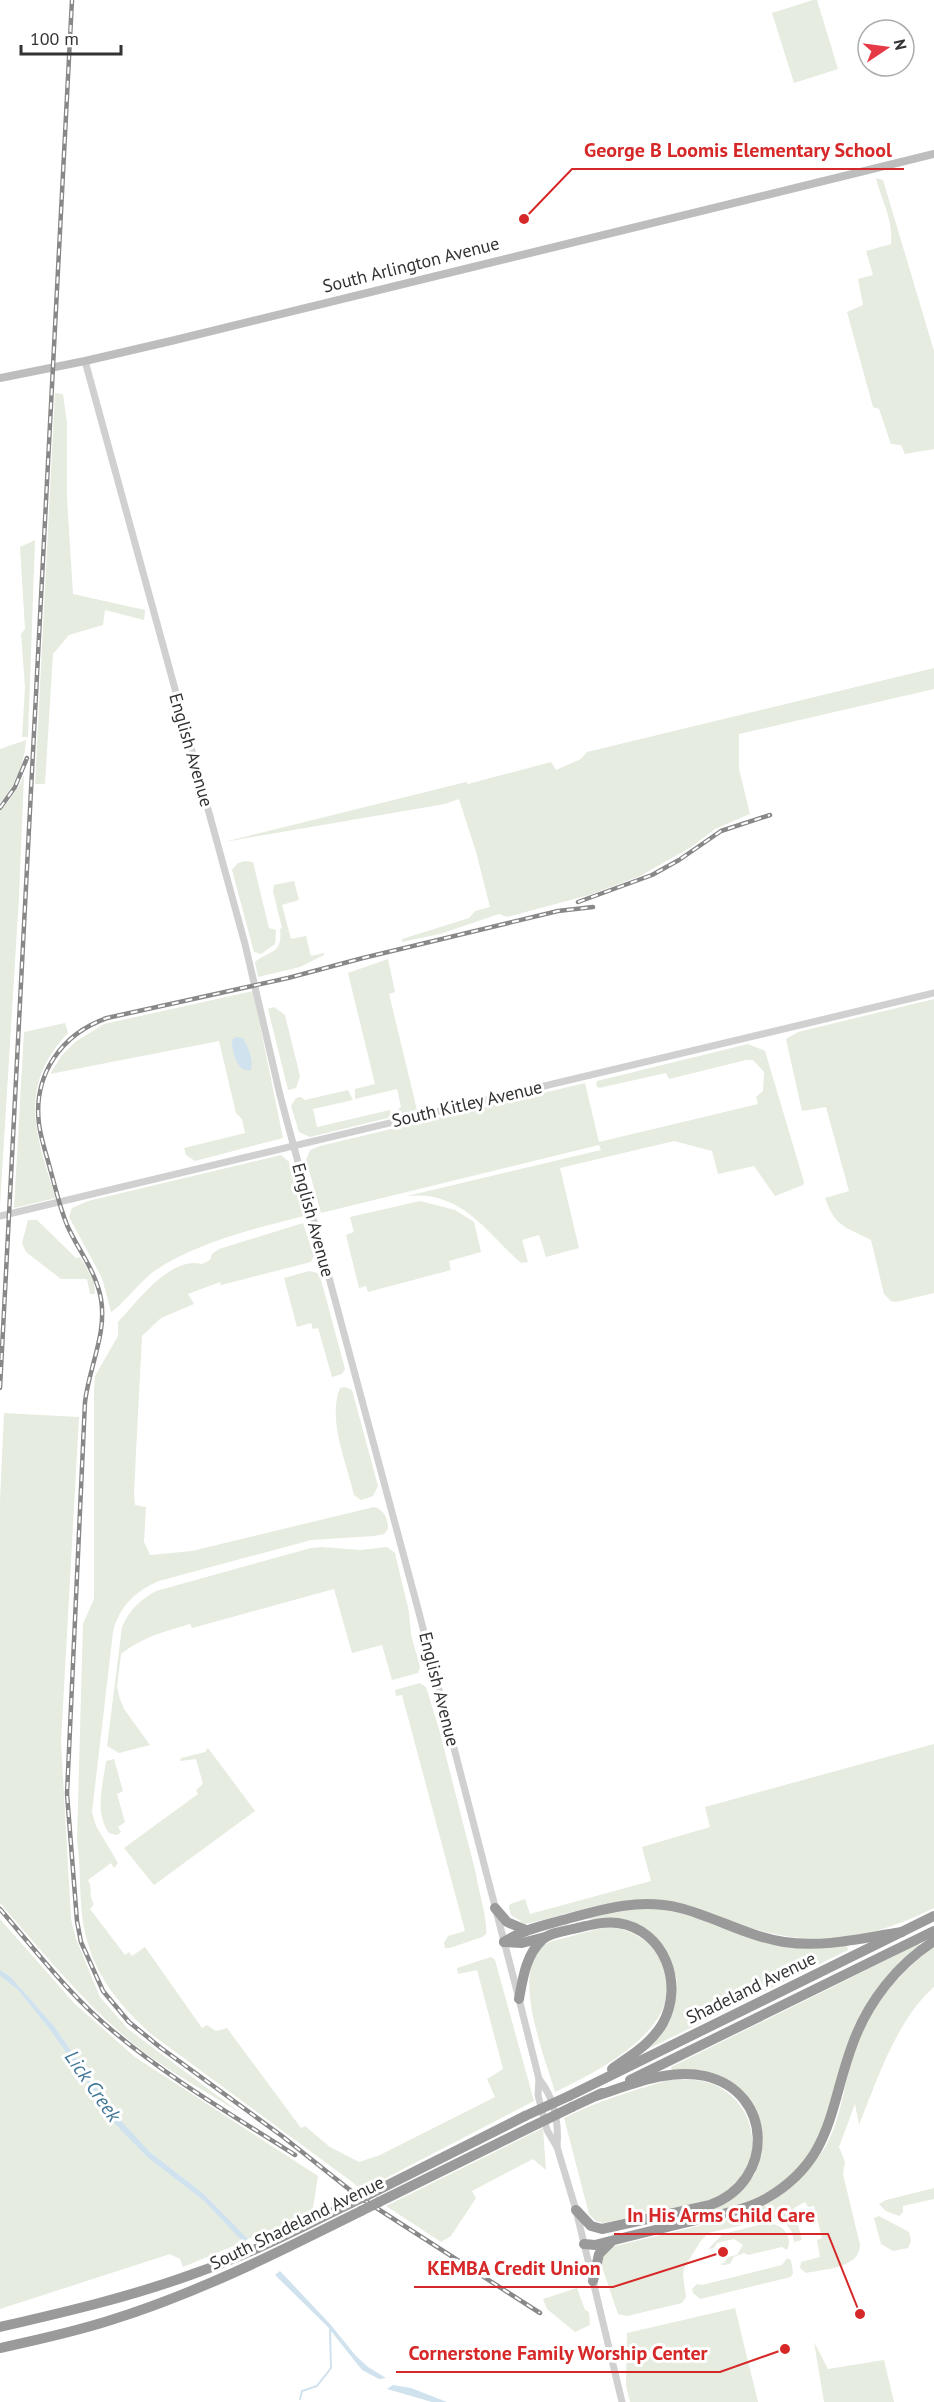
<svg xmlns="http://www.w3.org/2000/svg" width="934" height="2402" viewBox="0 0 934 2402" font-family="'PT Sans',sans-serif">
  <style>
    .green { fill: #e6ecdf }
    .water { fill: #cfe2ee }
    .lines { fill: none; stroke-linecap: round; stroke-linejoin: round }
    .stream { stroke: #cfe2ee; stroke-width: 2 }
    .tertiary { stroke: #d0d0d0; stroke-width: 7 }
    .secondary { stroke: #bdbdbd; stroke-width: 8 }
    .motorway { stroke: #9a9a9a; stroke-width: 10 }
    .rail-casing { stroke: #888; stroke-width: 4.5 }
    .rail { stroke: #fff; stroke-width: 2; stroke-dasharray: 7; stroke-linecap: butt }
    .motorway-bridge { stroke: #9a9a9a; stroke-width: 10 }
    .labels { text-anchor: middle; stroke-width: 6; stroke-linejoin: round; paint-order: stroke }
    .street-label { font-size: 18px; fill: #333; stroke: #fff }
    .water-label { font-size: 20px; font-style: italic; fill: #3f7597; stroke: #fff }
    .leader { fill: none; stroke: #d62828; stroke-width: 2 }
    .callout-dot { fill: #d62828; stroke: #fff; stroke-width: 2 }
    .callout-label { font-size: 20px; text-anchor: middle; font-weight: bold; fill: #d62828; stroke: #fff; stroke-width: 6; stroke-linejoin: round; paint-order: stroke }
  </style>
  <rect width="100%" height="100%" fill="#fff"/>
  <g class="green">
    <path d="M813,0h4l21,69 -44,14 -22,-70z"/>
    <path d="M876,178l7,2 51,171v98l-29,5 -4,-9 -10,-1 -12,-35 -6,-2 -26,-95 16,-7 -5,-26 15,-4 -7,-24 25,-7c2,-27 -9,-41 -15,-66z"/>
    <path d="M55,393l8,1 4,29v75l6,96 72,16 -1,10 -39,-10 -2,15 -34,10 -16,19 -8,130h-10z"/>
    <path d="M35,540l-7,197h-6l3,-50 -4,-53 4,-5 -5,-82z"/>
    <path d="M934,668v21l-195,45v35l11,45 -35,15 -24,18 -51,29 -51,19 -82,22 -8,-3 -59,20 -38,8v-3l67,-21 6,-7 15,-4 -14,-55 -17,-53 -14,5 -221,38 242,-60 2,2 83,-22 5,8 25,-11 6,-7z"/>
    <path d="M26,740c-2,25 -10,44 -26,63v-54z"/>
    <path d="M24,775l-5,122 -19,309v-394l19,-26z"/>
    <path d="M245,861l8,1 16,66 7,2 -1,14 -14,10 -7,-2 -22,-82 6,-7z"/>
    <path d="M294,881l5,19 -17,5 9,34 15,-3 5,20 13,-3v2l-24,12 -42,10 -3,-15c14,-12 28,-7 25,-33l2,-1 -9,-37 1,-6z"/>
    <path d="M388,959l7,33 -6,2 28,116 -14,4 -5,-5 3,-2 -4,-18 -42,10v-10l20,-5 -27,-111z"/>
    <path d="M253,991l30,147 -88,23 -9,-6 -2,-7 61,-15 -3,-14 -6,-6 -17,-72 -169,33 12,-19 13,-13 29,-18z"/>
    <path d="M934,999v294l-38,9 -5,-1 -7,-7 -13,-54c-25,-13 -36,-13 -46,-42l24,-7 -23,-84 -24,4 -16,-72 12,-7z"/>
    <path d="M274,1007l11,8 15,61 -4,12 -8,2 -20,-81z"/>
    <path d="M65,1023l3,10c-51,53 -32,103 -12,165l-42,10 10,-176z"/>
    <path d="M748,1044l17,7 39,131 -1,3 -28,11 -21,-30 -36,8 -6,-23 -38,-10 -114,27 19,80 -33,9 -7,-22 -17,5 6,22 -7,1c-35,-31 -59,-73 -114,-67l194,-46 -2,-5 -278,68 -15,-53 4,-10 10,-4 265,-63 14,59 159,-38 -2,-7 7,-6 1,-19 -11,-12h-7l-77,19 -3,-6 -67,15 -3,-3 1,-4z"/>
    <path d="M348,1090l5,10 -40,9 4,18 73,-17 1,5 -3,3 -78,19 -11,-5 -8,-26 5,-8 5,-1 4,3z"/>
    <path d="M281,1155l8,7 15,54c-48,12 -110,27 -151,56 -10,7 -36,38 -42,40l-9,-34 -33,-61 3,-9 16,-7z"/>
    <path d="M420,1201l35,9 19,12 7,30 -32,9 2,9 -83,22 -2,-6 -7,2 -13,-53 8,-3 -4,-15z"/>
    <path d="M28,1220h9l39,38 4,-1 14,24 1,13h-5l-3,-15h-26l-35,-27 -4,-9z"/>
    <path d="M303,1223l11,33 -3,6 -90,23 -1,-3 -32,12 6,10 -33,14 -19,18 -8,156 1,13 11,2 -2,35 6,13 42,-4 182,-44c10,2 14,12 14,22l-4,5 -10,2 -63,4 -152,41c-24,10 -40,26 -46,51l-21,180 4,14 22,37 -4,5 -3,-5 -23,17c5,8 0,15 6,24l-4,5 35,46 4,-3 3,4 13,-9 57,81 5,-3 9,6 11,-3 74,100 4,-2 25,21 29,15 21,-7 115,-58 -8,-18 16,-10 -26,-99 -19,4 -1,-6 34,-11 4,3 39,141 -171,89 -212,-156c-36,-33 -59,-62 -68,-111 -4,-28 -2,-55 -6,-83l6,-216 11,-25v-209l1,-14 23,-40v-14c20,-21 52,-66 84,-58l8,-4 2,-6 7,-5z"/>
    <path d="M309,1271l9,2 2,3 25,93 -3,5 -10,3 -14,-49 -5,1 -2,-6 -14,4 -13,-49z"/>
    <path d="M345,1387l7,3 26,96 -5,10 -12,4 -7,-5c-7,-32 -27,-75 -14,-107z"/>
    <path d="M4,1413l75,4 -18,325 10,177 5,20 24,58 28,32 114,85c-40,-25 -84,-48 -119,-79 -45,-39 -84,-87 -123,-132v-401z"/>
    <path d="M322,1547l38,3 27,-3 8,6 14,59 2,23 9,32 -2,6 -26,7 -10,-35 -30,8 -18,-64 -142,39 -2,-4c-27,8 -45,12 -69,30l-4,33 2,9 5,13 26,36 -31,8 -12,-7 15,-119c8,-18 18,-27 34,-36l155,-43z"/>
    <path d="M420,1683l6,4 13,42 37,145c2,16 12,46 10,60l-4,3 -32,11h-5l-1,-5 4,-7 17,-5 -63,-236 -6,1 -1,-6z"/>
    <path d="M934,1744v164c-71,35 -122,40 -197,16 -25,-8 -47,-21 -74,-24 -47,-4 -92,14 -138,24l-14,-9 -2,-7 1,-4 15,-5 5,15 121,-33 -9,-34 68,-20 -5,-20z"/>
    <path d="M208,1748l47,63 -101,74 -30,-37 74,-54 -2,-4 7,-6 -7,-25 -16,2 1,-3 24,-6z"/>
    <path d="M114,1759l9,32 -6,3 8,28 -7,5 3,5 -4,3 -8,-2c-15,-22 -6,-47 -3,-72z"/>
    <path d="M665,1908l100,32 82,6 1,4 -200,99 -1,-3 27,-37 3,-29 -7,-23 -19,-23 -63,-15 26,-9z"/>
    <path d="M0,1919l75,85 60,53 183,119 -6,38 -64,25 -44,-45 -54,-42 -35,-38 -61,-88 -44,-50 -10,-6z"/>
    <path d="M613,1927c23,5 39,15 49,36 30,62 -65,109 -107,129 -10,-35 -44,-117 -13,-145 7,-7 21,-8 30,-11 14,-4 27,-8 41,-9z"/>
    <path d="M918,1942l3,5 -57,65 -37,113 -31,47 -26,20 -31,13 -60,15 57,-24 19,-22 6,-22 -24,-65 -65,-16 -1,-4 224,-111z"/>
    <path d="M934,1945v42c-37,32 -57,93 -75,138l-4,-21 -16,43 6,15 -2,12 17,71c-1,24 -36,24 -54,28l-6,-5 1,-6 19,-5 -3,-17 5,-2 -8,-32 -6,1 -3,-5 -11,6 8,32 -8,2 -2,-10 -6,-8 -12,-6 -66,15 -8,9 -16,26 -1,7 3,22 -4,6 -55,13 -9,-2 -16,-47v-10l9,-10 129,-31 9,-5c18,-14 51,-34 66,-50 25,-27 28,-73 38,-107 15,-47 45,-78 81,-109z"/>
    <path d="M0,1976l18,14 32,40 54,75 10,18 33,34 57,44 39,41 -60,25 -3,-8 -10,-5 -170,55z"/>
    <path d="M670,2080c14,-1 29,-1 42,4 44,17 55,76 18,107 -4,3 -11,5 -16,8l-111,24 -7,-2 -7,-7 -25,-96c33,-17 70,-28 106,-38z"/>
    <path d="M543,2128l3,42 -13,-11 -61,32 4,7 -25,38 -10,6 -55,-36z"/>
    <path d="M934,2188v11l-31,7v6l-4,4 -13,-5 -7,-7 7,-4z"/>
    <path d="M879,2216l30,16 2,9 -3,7 -15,3 -12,-7 -7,-26z"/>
    <path d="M766,2223c15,0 28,12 21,27l-5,-3 -34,8 -4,-2 -10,4 -4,7 -7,1 -3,-1 4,-1 4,-6 9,-2 6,-10 -9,-6 -17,4 -3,5 -6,1 15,-15z"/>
    <path d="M787,2258l4,2 2,13 -2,4 -91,22 -7,-6 -1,-4 5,-5 5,1 80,-20z"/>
    <path d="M577,2288l8,22 4,2 1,13 -15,7 -28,-23 -4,-10z"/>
    <path d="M735,2308l23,94h-128l-4,-16 1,-53z"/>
    <path d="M814,2342l14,27 56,-9 10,42h-70z"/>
  </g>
  <g class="water">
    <path d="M236,1037l7,1c5,9 12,24 7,33l-8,-2c-7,-7 -10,-19 -10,-29z"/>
    <path d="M0,1970l10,6 44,50 61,88 35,38 54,42 44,45 -5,3 -39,-41 -57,-44 -33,-34 -10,-18 -54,-75 -32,-40 -18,-14z"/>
    <path d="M280,2271l50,53 26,32 12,11 18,11 -7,1 -17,-9 -35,-44 -52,-51z"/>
    <path d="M393,2385l18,3 36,14h-15l-45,-13z"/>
  </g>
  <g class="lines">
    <path class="stream" d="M300,2399l2,-8 15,-5 14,-18 -1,-40"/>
    <g class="tertiary">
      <path d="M85,361l160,583 35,151 138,514 101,390 20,80 -1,16 9,35 10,17 19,63 46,192"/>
      <path d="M0,1216l934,-223"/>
      <path d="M539,2079c16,20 20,43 18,68"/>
    </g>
    <path class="secondary" d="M0,378l85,-17 86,-20 763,-187"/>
    <g class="motorway">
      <path d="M495,1908l12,14 19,8"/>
      <path d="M504,1942c18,-12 38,-16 59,-22 40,-11 76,-22 117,-12 35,9 67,28 104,34 41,6 78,-4 118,-10"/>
      <path d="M504,1942l18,1 23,-6"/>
      <path d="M519,1999c4,-22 7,-44 23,-59 8,-8 24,-9 35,-12 14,-3 27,-7 41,-5 47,7 66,61 45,100 -12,21 -32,32 -51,46"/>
      <path d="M630,2080l304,-149"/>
      <path d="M569,2096l365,-180"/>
      <path d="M572,2107l30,-14"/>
      <path d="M366,2196l159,-80"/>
      <path d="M379,2202l150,-74"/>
      <path d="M576,2210l15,16 11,3 108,-24c65,-23 64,-113 -5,-129 -37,-8 -75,9 -109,20"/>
      <path d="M584,2244l11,1c34,-9 68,-17 102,-25 24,-6 49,-10 70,-22 67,-39 62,-92 86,-155 15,-41 44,-78 81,-102"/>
      <path d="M593,2281l6,-27 12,-12"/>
      <path d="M0,2327c65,-15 130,-30 193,-53 55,-19 106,-45 158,-71"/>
      <path d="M0,2348c37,-8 74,-16 111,-28 87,-27 168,-68 250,-109"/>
    </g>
    <defs>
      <g id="rail">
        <path d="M0,808l15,-21 12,-29"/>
        <path d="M578,902l74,-27 27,-15 42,-29 49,-16"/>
        <path d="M0,1388l72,-1388"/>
        <path d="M0,1909c36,42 71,88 114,123 56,47 120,84 181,123"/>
        <path d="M350,2191l190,122"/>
        <path d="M355,2194l-73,-58 -121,-88 -32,-26 -26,-31 -22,-49 -4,-21 -10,-127 18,-392c4,-35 22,-68 16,-103 -5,-28 -23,-49 -34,-74 -7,-17 -11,-35 -16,-53 -4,-16 -10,-32 -12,-48 -6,-49 22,-90 68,-106l181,-40 75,-20 195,-47 35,-4"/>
      </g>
    </defs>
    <use href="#rail" class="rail-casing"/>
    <use href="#rail" class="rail"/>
    <g class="motorway-bridge">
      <path d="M525,2116l44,-20"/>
      <path d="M529,2128l43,-21"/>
      <path d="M351,2203l15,-7"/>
      <path d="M361,2211l18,-9"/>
    </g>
  </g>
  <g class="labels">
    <g class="street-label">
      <text transform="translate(411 265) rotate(-14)" y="6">South Arlington Avenue</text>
      <text transform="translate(191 750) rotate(74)" y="6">English Avenue</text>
      <text transform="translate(467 1104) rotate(-13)" y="6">South Kitley Avenue</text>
      <text transform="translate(313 1220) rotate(75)" y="6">English Avenue</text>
      <text transform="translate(439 1689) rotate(76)" y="6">English Avenue</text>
      <text transform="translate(751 1988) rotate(-26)" y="6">Shadeland Avenue</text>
      <text transform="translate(297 2223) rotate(-26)" y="6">South Shadeland Avenue</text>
    </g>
    <g class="water-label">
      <text transform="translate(93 2086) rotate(55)" y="7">Lick Creek</text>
    </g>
  </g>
  <path class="leader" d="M524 219L572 169H904M860 2314L828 2234H614M723 2252L613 2287H414M785 2349L720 2372H396"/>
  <g class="callout-dot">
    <circle cx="524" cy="219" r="6"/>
    <circle cx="860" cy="2314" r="6"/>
    <circle cx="723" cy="2252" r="6"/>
    <circle cx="785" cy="2349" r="6"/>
  </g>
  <g class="callout-label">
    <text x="738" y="157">George B Loomis Elementary School</text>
    <text x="721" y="2222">In His Arms Child Care</text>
    <text x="514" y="2275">KEMBA Credit Union</text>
    <text x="558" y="2360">Cornerstone Family Worship Center</text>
  </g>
  <g transform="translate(886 48) rotate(77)"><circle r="28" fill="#ffffff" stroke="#adadad" stroke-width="1.5"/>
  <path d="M0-4.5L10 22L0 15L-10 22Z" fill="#e63946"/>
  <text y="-9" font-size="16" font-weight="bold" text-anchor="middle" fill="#333333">N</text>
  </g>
  <path d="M21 45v9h100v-9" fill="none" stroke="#333333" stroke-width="3"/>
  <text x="30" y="45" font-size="18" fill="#333333" stroke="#ffffff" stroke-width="4.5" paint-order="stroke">100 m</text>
</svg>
